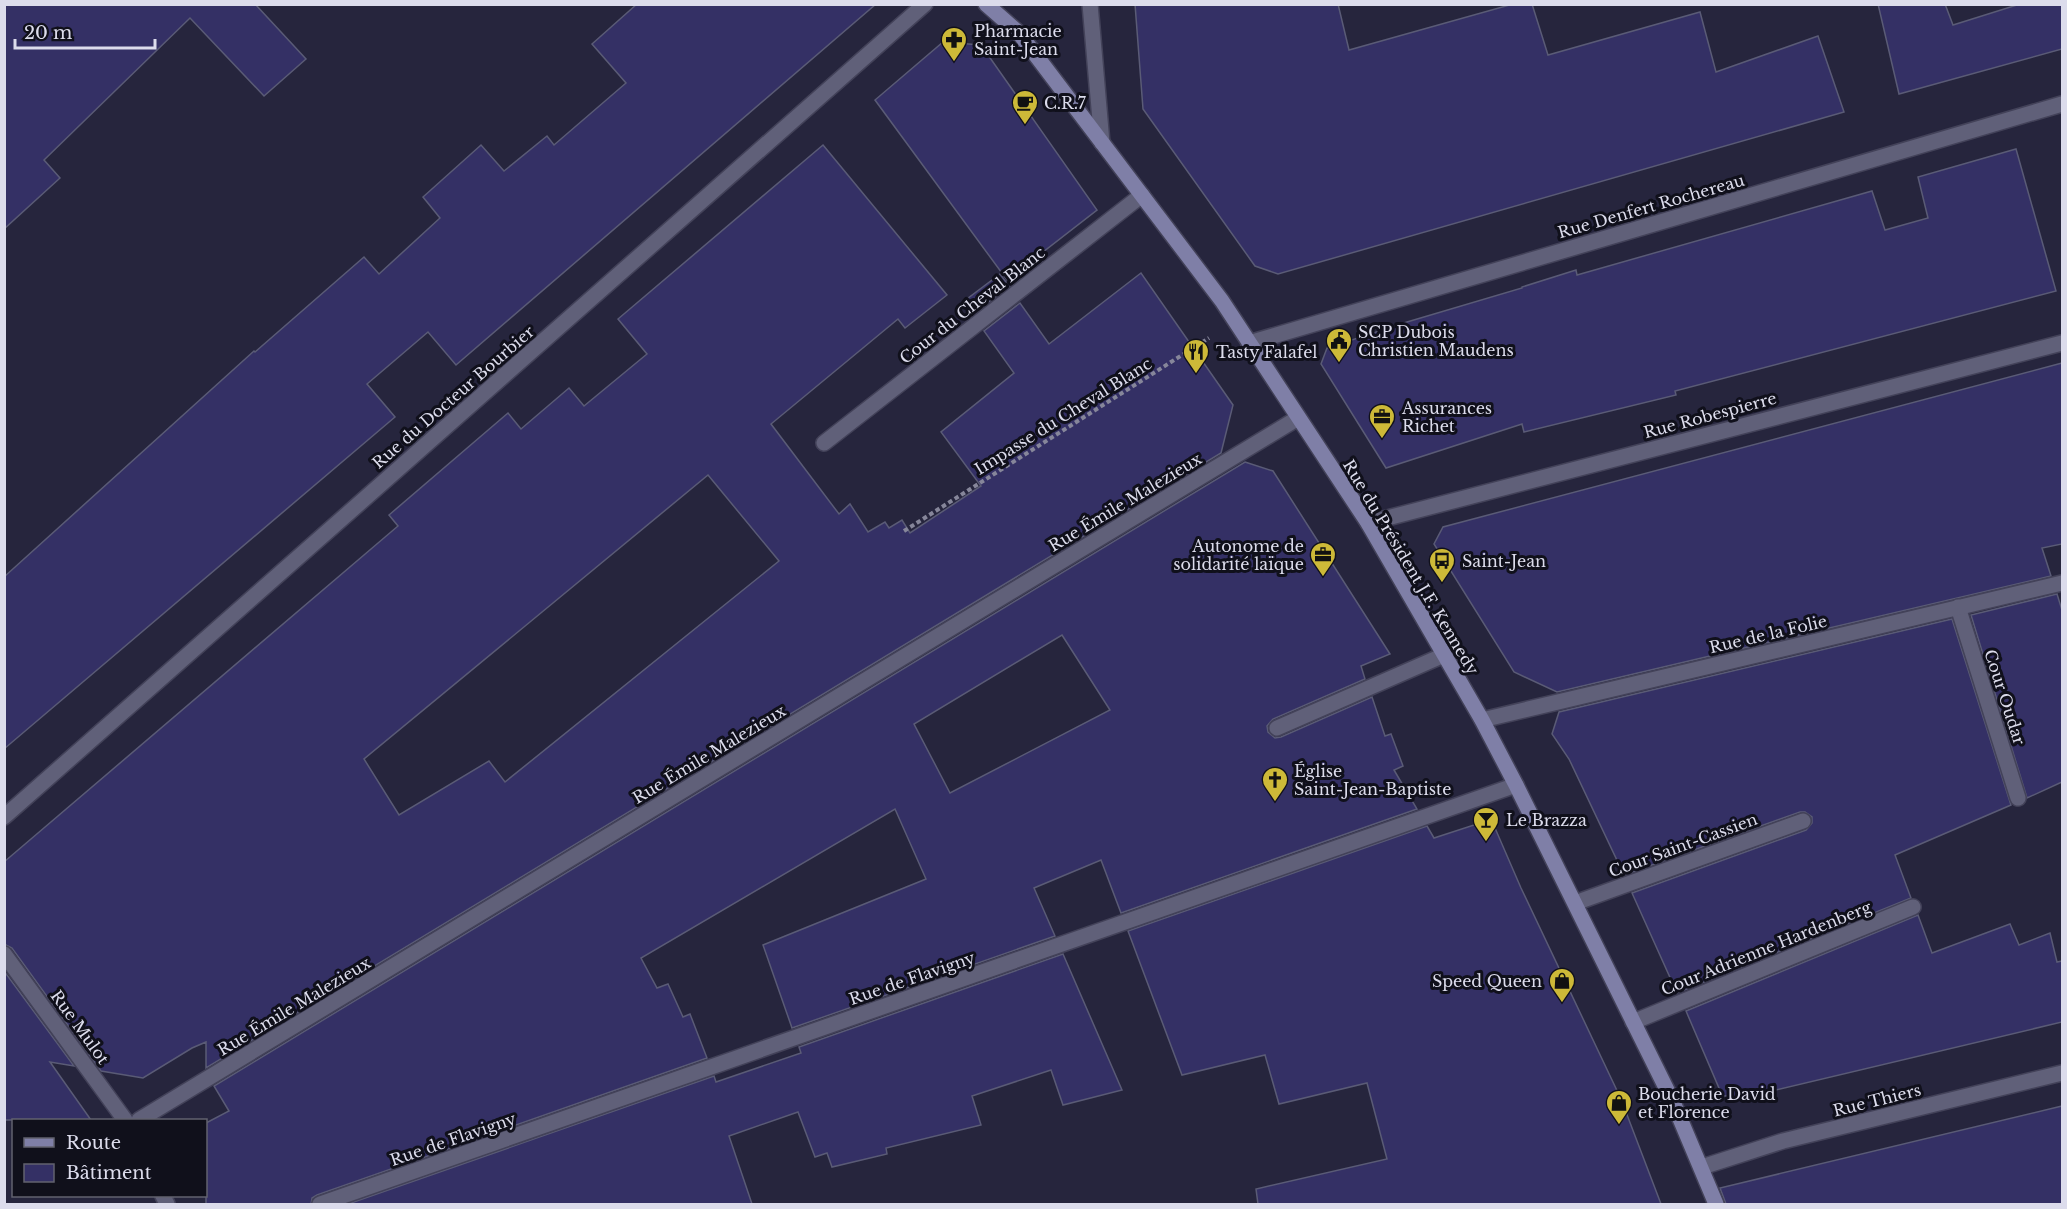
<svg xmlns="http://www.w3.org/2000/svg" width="2067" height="1209" viewBox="0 0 2067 1209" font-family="'Libre Baskerville',serif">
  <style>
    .building { fill: #343065; stroke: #5a5b76; stroke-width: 1.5; fill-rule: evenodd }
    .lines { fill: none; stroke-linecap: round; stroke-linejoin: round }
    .lane-casing { stroke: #434259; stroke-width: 18 }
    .street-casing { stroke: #434259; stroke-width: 18 }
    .secondary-casing { stroke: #434259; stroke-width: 18 }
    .path { stroke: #86869a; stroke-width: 4; stroke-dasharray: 4.5 3; stroke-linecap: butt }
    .lane { stroke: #606079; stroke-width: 15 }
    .street { stroke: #606079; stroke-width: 15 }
    .secondary { stroke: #7f7fa7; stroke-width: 15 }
    .labels { text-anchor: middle; stroke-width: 6; stroke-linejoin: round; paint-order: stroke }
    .poi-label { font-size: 16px; fill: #dcdcec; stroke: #10101b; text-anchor: start }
    .street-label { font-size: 16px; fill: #dcdcec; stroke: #10101b }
  </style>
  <rect width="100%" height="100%" fill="#26253d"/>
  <g class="building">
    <path d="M4,4h251l51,55 -42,37 -74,-78 -146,142 16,18 -56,51z"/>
    <path d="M637,4h239l-420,361 -28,-33 -61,52 28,33 -391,332v-172l250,-226 1,1 109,-95 15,17 61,-56 -17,-21 58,-52 23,26 43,-35 7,9 72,-62 -34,-39z"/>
    <path d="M1135,4h203l11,46 164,-46h19l16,51 152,-43 16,60 102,-36 26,76 -566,162 -23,-8 -112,-157z"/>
    <path d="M1878,4h67l8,21 67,-21h42v45l-163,45z"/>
    <path d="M943,42l38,3 116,165 -90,70 -132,-180z"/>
    <path d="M823,145l124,150 -42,33 -7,-9 -127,105 68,90 11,-10 18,28 17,-10 4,6 13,-8 8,13 71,-47 -40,-54 73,-59 -30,-42 36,-28 29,41 92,-71 92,132 -12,48 -1015,615v-26l-14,6 -49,30 -42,-7 -89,-123 -8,-4v-82l394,-336 -9,-11 119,-102 13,16 48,-41 15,18 63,-52 -29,-35zM708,475l71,86 -274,221 -16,-21 -90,54 -35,-56z"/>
    <path d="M2016,149l40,142 -381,100 1,4 -152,37 -2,-8 -136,44 -65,-104 6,-16 80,-26 115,-34v-1l54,-17 1,5 295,-84 13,39 43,-12 -10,-41z"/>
    <path d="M1000,274l9,12 -37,29 -9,-13z"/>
    <path d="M2062,363v181l-20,4 9,28 -494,116 -43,-20 -80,-128 9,-17z"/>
    <path d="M1245,462l28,9 117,183 -29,12 4,13 -92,40 -6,7 1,6 7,6 6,-1 91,-40 13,39 6,-2 12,32 -9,4 23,39 -296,104 -20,-53 -67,28 21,48 -263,92 -29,-83 163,-66 -31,-70 -254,149 16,30 11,-4 15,33 7,-3 17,44 -390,137 -5,3 -1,6h-105v-81l23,-12 -15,-25zM1062,635l48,75 -160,83 -36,-69z"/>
    <path d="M2057,594l5,16v172l-35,16 -56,-183z"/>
    <path d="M1952,619l59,186 -116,50 16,43 -234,95 -45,-100 174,-63 6,-7v-6l-7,-5h-5l-176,63 -55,-116 -17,-25 7,-22z"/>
    <path d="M1480,823l15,5 26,60 100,211 40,105h-403l-2,-15 131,-30 -20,-76 -88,21 -14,-49 -83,20 -54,-144 299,-105 7,12z"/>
    <path d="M1918,915l14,38 78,-29 9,21 31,-12 7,29 5,-1v61l-324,77 -16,-4 -36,-84z"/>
    <path d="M1063,954l59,136 -59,15 -12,-35 -79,26 9,29 -95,23 1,6 -55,13 -5,-14 -12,4 -17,-45 -69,24 23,68h-404l366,-128 2,6 85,-29 -2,-6z"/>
    <path d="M4,971l70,95 -24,-4 41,58h-87z"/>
    <path d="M2062,1106v98h-336l-6,-16z"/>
  </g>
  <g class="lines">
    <defs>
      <g id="lane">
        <path d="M824,443l318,-248"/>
        <path d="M1958,607l60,191"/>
        <path d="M1277,728l167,-73"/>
        <path d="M1575,903l228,-82"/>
        <path d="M1633,1022l280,-115"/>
      </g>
      <g id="street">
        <path d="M1090,4l12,139"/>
        <path d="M1249,343l813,-239"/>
        <path d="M1368,523l694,-180"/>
        <path d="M1482,720l580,-137"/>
        <path d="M4,817l921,-813"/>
        <path d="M4,954l121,166"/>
        <path d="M139,1120l1159,-702"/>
        <path d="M1702,1167l81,-26 279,-68"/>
        <path d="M163,1196l4,8"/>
        <path d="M320,1204l1196,-419"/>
      </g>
      <path id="secondary" d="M986,4l33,29 203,268 146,222 114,197 34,65 157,317 43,102"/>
    </defs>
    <use href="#lane" class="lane-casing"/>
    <use href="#street" class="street-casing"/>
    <use href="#secondary" class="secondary-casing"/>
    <path class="path" d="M904,531l305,-193"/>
    <use href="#lane" class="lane"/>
    <use href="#street" class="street"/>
    <use href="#secondary" class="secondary"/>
  </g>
  <defs>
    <symbol id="pharmacy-pin" viewBox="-11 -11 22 30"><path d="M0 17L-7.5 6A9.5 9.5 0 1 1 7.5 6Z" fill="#cdb938" stroke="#10101b"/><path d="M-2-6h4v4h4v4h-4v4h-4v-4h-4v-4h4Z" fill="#111"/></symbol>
    <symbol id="cafe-pin" viewBox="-11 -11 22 30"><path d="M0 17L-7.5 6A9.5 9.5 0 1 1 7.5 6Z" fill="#cdb938" stroke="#10101b"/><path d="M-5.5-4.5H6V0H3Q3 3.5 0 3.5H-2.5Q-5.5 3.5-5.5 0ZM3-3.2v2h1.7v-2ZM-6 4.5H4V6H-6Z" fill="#111"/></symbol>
    <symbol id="civic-pin" viewBox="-11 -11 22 30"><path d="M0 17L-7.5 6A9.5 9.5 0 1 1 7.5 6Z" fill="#cdb938" stroke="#10101b"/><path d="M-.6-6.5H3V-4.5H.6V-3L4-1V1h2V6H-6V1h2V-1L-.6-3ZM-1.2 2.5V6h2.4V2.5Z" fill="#111"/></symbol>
    <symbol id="restaurant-pin" viewBox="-11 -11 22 30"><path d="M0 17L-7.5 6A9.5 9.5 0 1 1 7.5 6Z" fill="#cdb938" stroke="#10101b"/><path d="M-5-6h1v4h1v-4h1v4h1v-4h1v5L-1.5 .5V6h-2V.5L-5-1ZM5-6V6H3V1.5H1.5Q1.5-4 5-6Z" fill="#111"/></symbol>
    <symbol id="office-pin" viewBox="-11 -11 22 30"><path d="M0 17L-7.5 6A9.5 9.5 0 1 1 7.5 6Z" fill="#cdb938" stroke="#10101b"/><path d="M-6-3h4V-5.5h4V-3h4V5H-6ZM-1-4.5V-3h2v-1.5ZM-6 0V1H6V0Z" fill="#111"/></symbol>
    <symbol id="bus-pin" viewBox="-11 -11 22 30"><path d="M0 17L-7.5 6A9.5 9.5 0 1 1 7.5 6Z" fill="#cdb938" stroke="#10101b"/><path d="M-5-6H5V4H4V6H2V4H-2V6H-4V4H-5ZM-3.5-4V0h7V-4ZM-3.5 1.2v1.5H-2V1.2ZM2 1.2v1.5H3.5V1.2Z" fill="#111"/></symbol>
    <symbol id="church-pin" viewBox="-11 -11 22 30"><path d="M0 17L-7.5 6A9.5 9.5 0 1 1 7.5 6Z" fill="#cdb938" stroke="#10101b"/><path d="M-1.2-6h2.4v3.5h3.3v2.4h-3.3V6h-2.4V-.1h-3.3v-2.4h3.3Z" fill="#111"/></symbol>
    <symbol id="bar-pin" viewBox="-11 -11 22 30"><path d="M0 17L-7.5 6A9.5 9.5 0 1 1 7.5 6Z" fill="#cdb938" stroke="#10101b"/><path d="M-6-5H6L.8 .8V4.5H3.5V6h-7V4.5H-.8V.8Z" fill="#111"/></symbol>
    <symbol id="shop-pin" viewBox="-11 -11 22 30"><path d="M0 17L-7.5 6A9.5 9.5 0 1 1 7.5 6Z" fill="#cdb938" stroke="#10101b"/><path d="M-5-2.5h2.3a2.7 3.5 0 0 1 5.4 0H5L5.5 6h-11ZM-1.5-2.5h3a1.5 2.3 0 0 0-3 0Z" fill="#111"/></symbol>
  </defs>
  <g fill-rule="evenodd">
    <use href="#pharmacy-pin" x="939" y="25" width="30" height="40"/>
    <use href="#cafe-pin" x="1010" y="88" width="30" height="40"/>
    <use href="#civic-pin" x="1324" y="326" width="30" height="40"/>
    <use href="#restaurant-pin" x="1181" y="337" width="30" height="40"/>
    <use href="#office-pin" x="1367" y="402" width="30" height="40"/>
    <use href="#office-pin" x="1308" y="540" width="30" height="40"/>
    <use href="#bus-pin" x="1427" y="546" width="30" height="40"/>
    <use href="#church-pin" x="1260" y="765" width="30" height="40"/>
    <use href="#bar-pin" x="1471" y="805" width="30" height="40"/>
    <use href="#shop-pin" x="1547" y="966" width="30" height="40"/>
    <use href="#shop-pin" x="1604" y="1088" width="30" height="40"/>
  </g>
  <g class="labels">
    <g class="poi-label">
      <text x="974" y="37">Pharmacie<tspan x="974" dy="18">Saint-Jean</tspan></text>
      <text x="1044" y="109">C.R.7</text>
      <text x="1358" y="338">SCP Dubois<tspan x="1358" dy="18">Christien Maudens</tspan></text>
      <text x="1216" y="358">Tasty Falafel</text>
      <text x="1402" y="414">Assurances<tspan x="1402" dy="18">Richet</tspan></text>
      <text x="1304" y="552" text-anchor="end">Autonome de<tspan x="1304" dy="18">solidarité laïque</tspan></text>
      <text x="1462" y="567">Saint-Jean</text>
      <text x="1294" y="777">Église<tspan x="1294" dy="18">Saint-Jean-Baptiste</tspan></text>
      <text x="1506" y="826">Le Brazza</text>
      <text x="1542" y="987" text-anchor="end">Speed Queen</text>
      <text x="1638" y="1100">Boucherie David<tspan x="1638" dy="18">et Florence</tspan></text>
    </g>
    <g class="street-label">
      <text transform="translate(1651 206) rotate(-16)" y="6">Rue Denfert Rochereau</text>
      <text transform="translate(972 305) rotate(-38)" y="6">Cour du Cheval Blanc</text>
      <text transform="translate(453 397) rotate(-41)" y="6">Rue du Docteur Bourbier</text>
      <text transform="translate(1710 415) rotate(-15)" y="6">Rue Robespierre</text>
      <text transform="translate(1063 416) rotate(-32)" y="6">Impasse du Cheval Blanc</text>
      <text transform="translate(1125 502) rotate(-31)" y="6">Rue Émile Malezieux</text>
      <text transform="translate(1411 567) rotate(59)" y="6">Rue du Président J.F. Kennedy</text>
      <text transform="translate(1768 634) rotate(-13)" y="6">Rue de la Folie</text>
      <text transform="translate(2005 697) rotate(72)" y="6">Cour Oudar</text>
      <text transform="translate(709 754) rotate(-31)" y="6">Rue Émile Malezieux</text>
      <text transform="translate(1683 845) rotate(-20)" y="6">Cour Saint-Cassien</text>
      <text transform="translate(1766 948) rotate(-22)" y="6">Cour Adrienne Hardenberg</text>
      <text transform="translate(912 978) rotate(-19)" y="6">Rue de Flavigny</text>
      <text transform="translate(294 1006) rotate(-31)" y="6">Rue Émile Malezieux</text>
      <text transform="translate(80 1027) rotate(54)" y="6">Rue Mulot</text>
      <text transform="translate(1877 1100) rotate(-14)" y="6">Rue Thiers</text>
      <text transform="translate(453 1139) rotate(-19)" y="6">Rue de Flavigny</text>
    </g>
  </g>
  <rect width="2067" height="1209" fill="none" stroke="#dcdcec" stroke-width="12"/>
  <rect x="12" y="1119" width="195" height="78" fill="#10101b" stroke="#62626f" stroke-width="1.5"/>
  <rect x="24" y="1138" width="30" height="9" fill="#7f7fa7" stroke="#62626f" stroke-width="1.5"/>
  <text x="66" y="1149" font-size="18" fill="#dcdcec">Route</text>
  <rect x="24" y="1164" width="30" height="18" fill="#343065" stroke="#62626f" stroke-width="1.5"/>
  <text x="66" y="1179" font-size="18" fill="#dcdcec">Bâtiment</text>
  <path d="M15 39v9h140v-9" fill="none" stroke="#dcdcec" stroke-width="3"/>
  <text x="24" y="39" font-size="18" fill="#dcdcec" stroke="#10101b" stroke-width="4.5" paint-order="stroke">20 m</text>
</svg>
